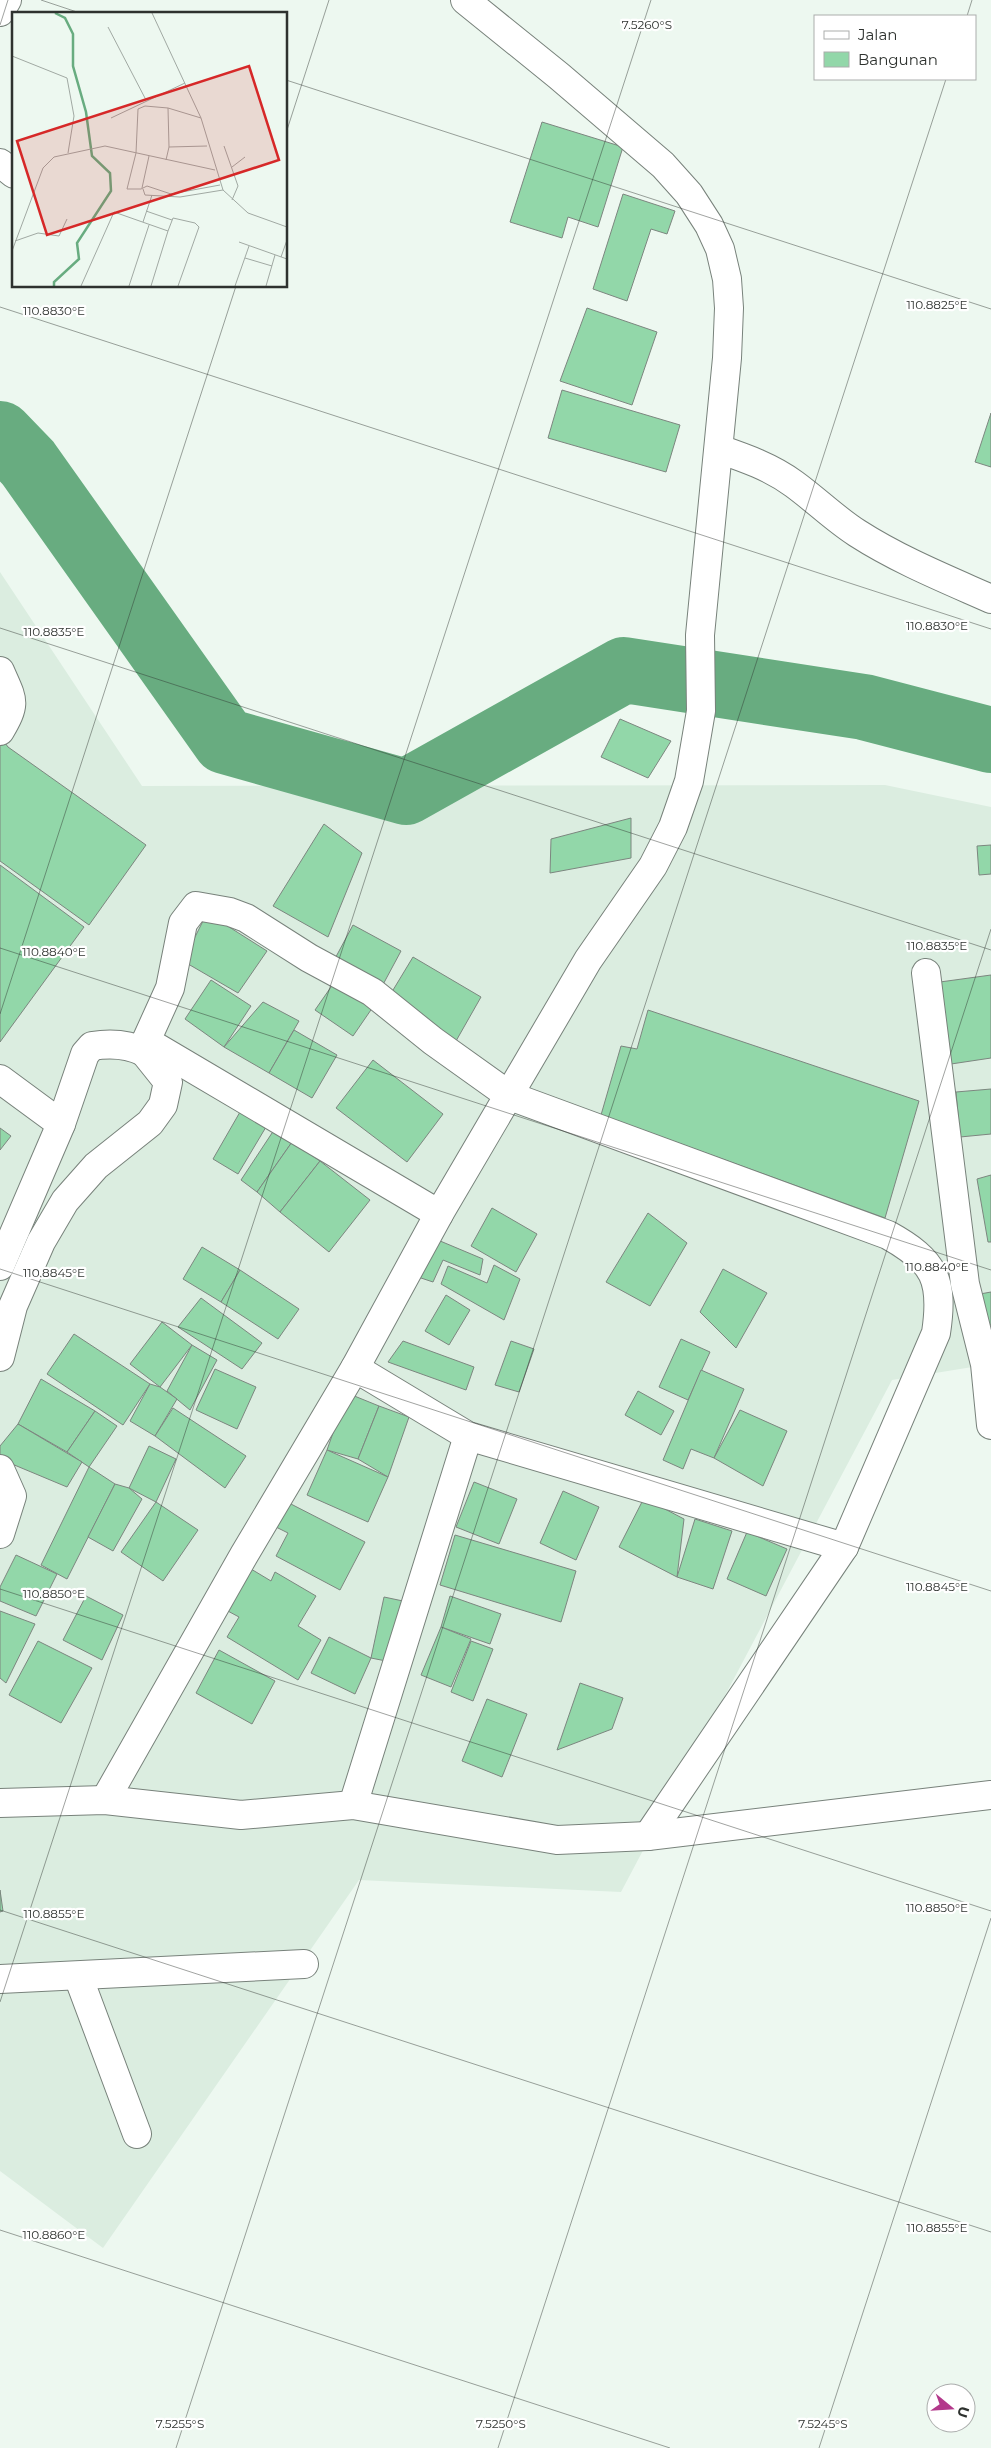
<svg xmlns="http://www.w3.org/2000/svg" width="991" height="2448" viewBox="0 0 991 2448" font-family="Montserrat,sans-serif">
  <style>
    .built { fill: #dbede0 }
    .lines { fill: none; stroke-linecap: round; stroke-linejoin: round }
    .river { stroke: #68ac80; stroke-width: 66 }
    .building { fill: #92d7a9; stroke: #7c867f }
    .minor-casing { stroke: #78827b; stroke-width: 30 }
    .minor { stroke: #fff; stroke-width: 28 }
    .ticks { fill: none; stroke: #2e322f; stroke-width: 1; stroke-opacity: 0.45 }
    .inset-river { fill: none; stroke: #68ac80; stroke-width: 2.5 }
    .inset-road { fill: none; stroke: #a1a9a3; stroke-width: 1 }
    .view { fill: #d62828; fill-opacity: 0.15; stroke: #d62828; stroke-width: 2.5 }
    .inset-edge { fill: none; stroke: #2e322f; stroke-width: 2.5 }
    .ticks-label { font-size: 12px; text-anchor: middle; fill: #2e322f; stroke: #fff; stroke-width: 4.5; stroke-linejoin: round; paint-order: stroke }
  </style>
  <rect width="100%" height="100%" fill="#edf8f0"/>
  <path class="built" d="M0,572l142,214 743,-1 106,22v557l-99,16 -271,512 -262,-12 -256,368 -103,-77z"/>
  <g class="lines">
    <path class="river" d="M0,434l28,29 197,278 181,51 218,-122 240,37 127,33"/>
  </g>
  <g class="building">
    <path d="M542,122l81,25 -25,80 -30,-10 -6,21 -52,-16z"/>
    <path d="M623,194l52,17 -8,23 -16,-5 -24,72 -34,-12z"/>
    <path d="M587,308l70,24 -25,73 -72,-24z"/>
    <path d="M562,390l118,35 -14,47 -118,-34z"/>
    <path d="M991,413v54l-16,-5z"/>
    <path d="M620,719l51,22 -23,37 -47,-21z"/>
    <path d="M0,736l8,11 138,98 -57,80 -89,-64z"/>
    <path d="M631,818v40l-81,15 1,-34z"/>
    <path d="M324,824l38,29 -34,84 -55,-31z"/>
    <path d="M991,845v29l-12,1 -2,-29z"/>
    <path d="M0,865l84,62 -84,115z"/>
    <path d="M207,913l60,38 -29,42 -55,-32z"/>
    <path d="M353,925l48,26 -22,41 -48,-26z"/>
    <path d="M413,957l68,40 -25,44 -69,-41z"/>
    <path d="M991,975v83l-40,6 -11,-82z"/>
    <path d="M338,977l37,27 -22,32 -38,-26z"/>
    <path d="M211,980l40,26 -27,41 -39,-28z"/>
    <path d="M263,1002l36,19 -30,52 -45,-26z"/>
    <path d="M648,1010l271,91 -34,117 -284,-103 20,-69 16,3z"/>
    <path d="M294,1030l43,25 -25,43 -43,-25z"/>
    <path d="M373,1060l70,54 -36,48 -71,-54z"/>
    <path d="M991,1089v45l-31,3 -4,-45z"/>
    <path d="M240,1112l26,15 -28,47 -25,-15z"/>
    <path d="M0,1128l11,8 -11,14z"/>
    <path d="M274,1130l18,12 -35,50 -16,-12z"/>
    <path d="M292,1142l28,19 -40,51 -23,-20z"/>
    <path d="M320,1161l50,39 -41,52 -49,-40z"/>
    <path d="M991,1175v67h-3l-11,-63z"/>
    <path d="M492,1208l45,26 -21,38 -45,-26z"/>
    <path d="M648,1213l39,30 -37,63 -44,-24z"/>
    <path d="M433,1238l50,21 -3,16 -37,-15 -10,22 -15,-5z"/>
    <path d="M202,1247l38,23 -19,32 -38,-23z"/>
    <path d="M494,1265l26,14 -16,41 -63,-36 7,-18 39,17z"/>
    <path d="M723,1269l44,24 -31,55 -36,-36z"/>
    <path d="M240,1270l59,39 -21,30 -57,-37z"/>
    <path d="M991,1292v33l-7,1 -4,-32z"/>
    <path d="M446,1295l24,15 -21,35 -24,-14z"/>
    <path d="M201,1298l61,45 -20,26 -64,-42z"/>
    <path d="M162,1322l30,23 -32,42 -30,-23z"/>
    <path d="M74,1334l76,50 -27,41 -76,-51z"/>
    <path d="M681,1339l29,13 -22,48 -29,-13z"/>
    <path d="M403,1341l71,26 -8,23 -78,-28z"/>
    <path d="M511,1341l23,8 -15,43 -24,-7z"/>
    <path d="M192,1345l25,15 -27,50 -23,-19z"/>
    <path d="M215,1369l41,18 -19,42 -41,-19z"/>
    <path d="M701,1370l43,19 -30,69 -23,-9 -8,20 -20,-9z"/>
    <path d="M41,1379l54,32 -28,41 -49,-28z"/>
    <path d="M150,1384l10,3 17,12 -22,37 -25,-15z"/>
    <path d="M638,1391l36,20 -13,24 -36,-20z"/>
    <path d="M347,1393l32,13 -21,53 -31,-9z"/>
    <path d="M379,1406l30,11 -21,60 -30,-18z"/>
    <path d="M173,1408l73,48 -21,32 -70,-52z"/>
    <path d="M740,1410l47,21 -24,55 -49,-28z"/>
    <path d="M95,1411l22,15 -28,41 -22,-15z"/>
    <path d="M18,1424l64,38 -15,25 -67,-28v-13z"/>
    <path d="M149,1446l27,13 -20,43 -27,-14z"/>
    <path d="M327,1450l61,27 -20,45 -61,-27z"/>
    <path d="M89,1467l26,17 -48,95 -26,-14z"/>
    <path d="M474,1482l43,17 -18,45 -43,-17z"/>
    <path d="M115,1484l14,4 13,11 -29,52 -25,-14z"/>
    <path d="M563,1491l36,16 -23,53 -36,-17z"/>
    <path d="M644,1498l40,21 -7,58 -58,-30z"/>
    <path d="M156,1502l42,28 -35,51 -42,-29z"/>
    <path d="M287,1502l78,40 -25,48 -64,-34 12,-23 -14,-7z"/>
    <path d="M695,1519l37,12 -19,58 -36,-12z"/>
    <path d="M747,1532l40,17 -21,47 -39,-17z"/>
    <path d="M455,1535l121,36 -15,51 -121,-37z"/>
    <path d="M16,1555l41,19 -21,42 -36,-15v-14z"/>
    <path d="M251,1569l20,12 4,-9 41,24 -18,30 23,14 -23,40 -71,-43 12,-20 -13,-7z"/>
    <path d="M86,1596l37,19 -21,45 -39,-20z"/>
    <path d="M450,1596l51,18 -11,30 -49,-17z"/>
    <path d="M384,1597l19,4 -12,61 -20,-4z"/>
    <path d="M0,1611l35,13 -29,59 -6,-5z"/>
    <path d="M441,1627l30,12 -20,48 -30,-12z"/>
    <path d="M329,1637l42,21 -16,36 -44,-21z"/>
    <path d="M38,1641l54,27 -31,55 -52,-28z"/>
    <path d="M471,1641l22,8 -20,52 -22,-9z"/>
    <path d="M219,1650l56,31 -23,43 -56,-31z"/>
    <path d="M580,1683l43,15 -11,31 -55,21z"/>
    <path d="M487,1699l40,15 -25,63 -40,-16z"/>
    <path d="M0,1890l3,21 -3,1z"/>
  </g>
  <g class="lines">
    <defs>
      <g id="minor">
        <path d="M0,12l7,-12"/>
        <path d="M0,163l14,11"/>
        <path d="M719,449c26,9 52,18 75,35 22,16 41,35 63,49 42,27 89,46 134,66"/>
        <path d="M0,671c13,30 17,31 0,60"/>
        <path d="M926,973l39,311 20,80 6,61"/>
        <path d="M146,1041l293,173"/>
        <path d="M0,1079l61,45"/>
        <path d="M0,1266l61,-142 24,-70 7,-8c18,-3 36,-2 52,6"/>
        <path d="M0,1357l13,-51 28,-64 24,-41 31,-35 54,-43 13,-18 5,-23 -24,-30 2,-11 24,-53 13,-65 13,-17 34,6 16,6 63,40 63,34 61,49 77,55 378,139c47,26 56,45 48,98l-92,214 -196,289"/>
        <path d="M355,1368l113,68 376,111"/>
        <path d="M0,1469l12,27 -12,38"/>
        <path d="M105,1800l139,-245 111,-187 84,-154 149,-254 65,-94 20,-39 16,-46 12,-70 -1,-76 27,-277 2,-50 -2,-29 -7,-30 -11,-24 -20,-31 -26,-29 -104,-89 -94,-76"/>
        <path d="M0,1803l105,-3 136,15 112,-10 204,35 91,-4 343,-41"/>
        <path d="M353,1805l115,-369"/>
        <path d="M78,1976l59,158"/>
        <path d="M0,1979l304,-15"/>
      </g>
    </defs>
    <use href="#minor" class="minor-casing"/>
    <use href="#minor" class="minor"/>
  </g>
  <path class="ticks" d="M41,0l42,14M967,16l5,-16M0,25l8,-25M286,80l705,229M286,133l43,-133M0,307l991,322M0,628l991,322M0,948l991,322M0,1014l236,-728M0,1269l991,322M0,1589l991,322M0,1910l991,322M0,2002l651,-2002M0,2230l670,218M176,2448l770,-2369M498,2448l493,-1519M819,2448l172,-530"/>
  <g transform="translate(12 12)">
    <rect width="275" height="275" fill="#edf8f0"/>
    <path class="inset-river" d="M42,274v-4l25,-23 -2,-16 34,-52 -1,-18 -18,-17 -6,-44 -13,-46v-32l-8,-16 -10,-5"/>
    <path class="inset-road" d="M140,1l49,105 22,72 25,23 39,14M96,15l38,73M0,44l55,22 7,38 -6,37M99,106l74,-35M189,106l-33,-10 -23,-2 -7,3 -2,44 -9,36h14l6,-3 24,8 49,-9M212,134l14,40 -6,14M157,135l38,-1M154,148l3,-13 -1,-39M220,155l13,-10M130,176l7,-32M131,177l2,6 35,2 43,-7M134,199l26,9M131,210l9,-27M156,219l5,-13 22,5 4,4 -21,59M3,229l23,-8 21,3 8,-17M227,230l48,17M0,239l31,-83 11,-11 51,-11 110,24M269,245l6,-17M233,246l27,8M69,274l33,-74 54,19 -17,55M117,274l20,-61M223,274l14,-40M254,274l9,-31"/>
    <path class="view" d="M237,54l30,94 -232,75 -30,-94z"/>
    <rect width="275" height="275" class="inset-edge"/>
  </g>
  <g class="ticks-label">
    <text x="647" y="29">7.5260°S</text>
    <text x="937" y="309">110.8825°E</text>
    <text x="54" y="315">110.8830°E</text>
    <text x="937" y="630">110.8830°E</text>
    <text x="54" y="636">110.8835°E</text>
    <text x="937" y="950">110.8835°E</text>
    <text x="54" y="956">110.8840°E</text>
    <text x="937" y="1271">110.8840°E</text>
    <text x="54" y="1277">110.8845°E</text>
    <text x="937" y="1591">110.8845°E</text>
    <text x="54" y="1598">110.8850°E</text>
    <text x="937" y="1912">110.8850°E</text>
    <text x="54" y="1918">110.8855°E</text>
    <text x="937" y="2232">110.8855°E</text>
    <text x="54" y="2239">110.8860°E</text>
    <text x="180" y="2428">7.5255°S</text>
    <text x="501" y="2428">7.5250°S</text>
    <text x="823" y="2428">7.5245°S</text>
  </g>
  <rect x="814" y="15" width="162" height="65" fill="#ffffff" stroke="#abadac"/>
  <rect x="824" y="31" width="25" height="8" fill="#ffffff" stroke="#abadac"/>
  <text x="858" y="40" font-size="15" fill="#2e322f">Jalan</text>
  <rect x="824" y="52" width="25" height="15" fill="#92d7a9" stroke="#abadac"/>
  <text x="858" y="65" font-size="15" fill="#2e322f">Bangunan</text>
  <g transform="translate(951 2408) rotate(108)"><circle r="24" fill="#ffffff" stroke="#abadac"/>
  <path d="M0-4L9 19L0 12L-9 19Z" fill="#b3398b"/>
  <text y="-8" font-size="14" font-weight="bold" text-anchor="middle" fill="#2e322f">U</text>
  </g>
</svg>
